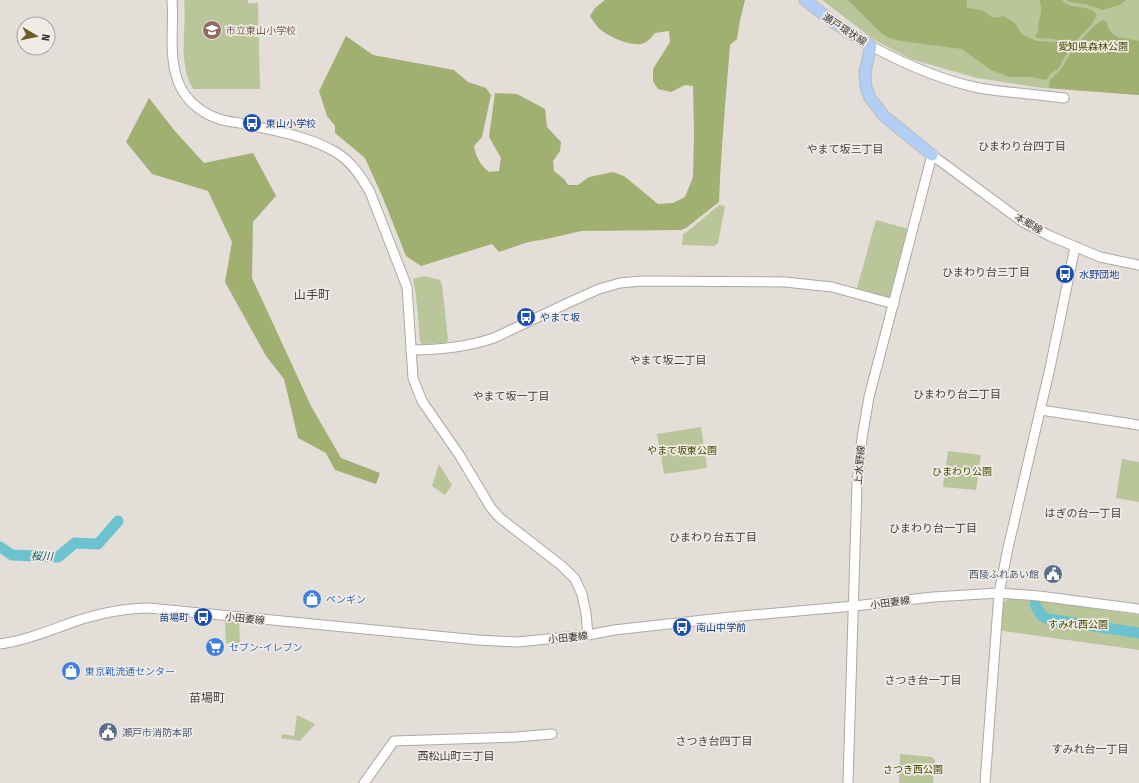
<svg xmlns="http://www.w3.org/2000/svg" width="1139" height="783" viewBox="0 0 1139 783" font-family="'Fira Sans Condensed','Noto Sans JP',sans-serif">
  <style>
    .green { fill: #bac599 }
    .forest { fill: #a1af71 }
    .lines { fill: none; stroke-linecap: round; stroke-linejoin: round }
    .river { stroke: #6cc3d0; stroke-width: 11 }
    .minor-casing { stroke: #aea8a4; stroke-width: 11 }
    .major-casing { stroke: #bcbcbb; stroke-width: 13 }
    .minor { stroke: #fff; stroke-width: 9 }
    .major { stroke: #b3cef4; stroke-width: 11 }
    .labels { text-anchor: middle; stroke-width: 3.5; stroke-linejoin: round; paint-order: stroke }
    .street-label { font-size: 10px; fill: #3b3937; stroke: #f1ebe6 }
    .education-label { font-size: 10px; fill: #785e54; stroke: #f1ebe6; text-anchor: start }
    .park-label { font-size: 10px; fill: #414d01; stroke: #f1ebe6 }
    .transit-label { font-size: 10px; fill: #164399; stroke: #f1ebe6; text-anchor: start }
    .service-label { font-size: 10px; fill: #4e5e75; stroke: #f1ebe6; text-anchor: end }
    .shop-label { font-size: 10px; fill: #366cbe; stroke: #f1ebe6; text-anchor: start }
    .neighbourhood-label { font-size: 11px; fill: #47423e; stroke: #f1ebe6 }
    .water-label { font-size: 11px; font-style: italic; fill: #0e5a64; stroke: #f1ebe6 }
    .quarter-label { font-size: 12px; fill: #47423e; stroke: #f1ebe6 }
  </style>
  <rect width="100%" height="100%" fill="#e4ded9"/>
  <g class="green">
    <path d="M184,0h64v3h10l2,86h-67c-16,-29 -6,-58 -9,-89z"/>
    <path d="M822,0h317v95l-96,-7 -66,-10 -66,-19 -38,-20z"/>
    <path d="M719,205l6,1 -7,37 -4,3 -32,-1 1,-11 4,-2z"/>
    <path d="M876,220l33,9 -17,66 -5,3 -28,-7 -2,-3z"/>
    <path d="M425,276l15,4 2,5 6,55 -2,3 -24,1 -2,-3 -4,-46 -3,-16z"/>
    <path d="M701,427l6,41 -43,6 -7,-40z"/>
    <path d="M948,451l33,4 -5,35 -33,-3z"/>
    <path d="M1122,459l17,3v40l-23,-4z"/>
    <path d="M439,464l13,21 -7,10 -13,-9z"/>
    <path d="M1021,598l118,17v35l-136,-19 -3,-3 3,-25 5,-4z"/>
    <path d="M225,621l14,1 1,21h-14z"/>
    <path d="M297,715l18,9 -15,17 -19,-3 1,-4 12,2z"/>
    <path d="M900,754l32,3 3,3 -2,23h-34z"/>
  </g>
  <g class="forest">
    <path d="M605,0h140l-5,20 -3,19 -7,6c-4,52 -9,104 -11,157l-33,26 -5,2 -100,1 -34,8 -19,3 -29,10 -7,-8 -71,22 -15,-10 -23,-58 -18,-40 -30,-25v-7l-8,-10 -8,-25 27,-55 27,19 81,15 14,12 18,6 5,7 -9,42 -8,9c2,11 6,19 15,26l10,-1 2,-13 -12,-21 6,-44 22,1 28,15 2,18 14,15 -1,9 -7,10 1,10 10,8 4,6h10l11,-8 24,-5 11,4 34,28 15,-1 12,-6 8,-20 1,-44 -1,-47 -8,-1 -14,7 -13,-3 -5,-8v-12l17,-27 -1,-11 -14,2c-4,5 -9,11 -15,11 -11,2 -36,-9 -43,-18 -3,-3 -5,-7 -7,-10l5,-8z"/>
    <path d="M848,0h117l2,1v7c5,1 10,1 14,2 10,3 7,11 22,6l11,6 7,11 4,3 12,5 21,1 5,5 7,1 -12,21 -7,4 -5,7 -14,-3h-23l-18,-7 -29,-21 -61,-8 -12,-3 -7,-4z"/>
    <path d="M1039,0h23c8,11 28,3 35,15l-5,9 -21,22 -7,-1c-6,-10 -19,-4 -29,-8l4,-7 -1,-3c1,-9 6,-18 1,-27z"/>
    <path d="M1067,0h59l-7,5 -16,5 -18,-6 -16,-2z"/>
    <path d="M1102,20l4,1c5,20 17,16 33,20v54l-90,-7 1,-8 12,-12 11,-19 19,-21z"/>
    <path d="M149,98l25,32 30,33 49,-10 23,43 -23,26 -1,56 59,128 30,52 39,15 -4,11 -41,-14 -9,-17 -28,-15 -14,-59 -18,-23 -41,-74 7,-40 -24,-51 -56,-17 -26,-32z"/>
  </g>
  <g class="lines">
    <g class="river">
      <path d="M0,547l12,8 46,2 17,-14 23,1 20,-23"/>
      <path d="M1035,605l7,11 7,3 90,14"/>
    </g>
    <defs>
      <g id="minor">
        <path d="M172,0c2,25 -3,51 4,75 5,21 22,37 43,44 6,2 14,3 20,4 32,7 71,13 98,30 15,9 25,25 33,39l37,95 6,91 9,23 38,55 31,52 9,10 62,48 13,13 7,15 4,19 2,22"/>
        <path d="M871,46c32,17 73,35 108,42 28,5 57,6 85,10"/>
        <path d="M411,350c28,0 56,-3 83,-12l76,-36 29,-13 21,-6 22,-2 143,1 47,5 62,17"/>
        <path d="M1041,410l98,15"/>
        <path d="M0,644c28,-4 53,-15 79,-24 23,-7 46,-12 70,-12l329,32 39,2 71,-7 26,-5 117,-13 123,-11 79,-9 66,-4 40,3 100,13"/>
        <path d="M364,783l30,-42 122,-4 36,-3"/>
        <path d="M848,783l9,-299 5,-46 7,-41 63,-242 91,67 27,14 50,21 39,8"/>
        <path d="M985,783l14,-190 9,-45 42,-180 25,-121"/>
      </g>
      <path id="major" d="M805,0l28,22 38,24 -6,26 1,15 4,11 14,18 48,39"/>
    </defs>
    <use href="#minor" class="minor-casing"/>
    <use href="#major" class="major-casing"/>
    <use href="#minor" class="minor"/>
    <use href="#major" class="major"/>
  </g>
  <defs>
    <symbol id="school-disc" viewBox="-11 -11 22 22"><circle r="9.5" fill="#8d6e63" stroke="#f1ebe6"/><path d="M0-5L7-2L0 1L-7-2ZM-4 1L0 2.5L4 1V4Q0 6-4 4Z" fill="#fff"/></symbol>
    <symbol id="bus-disc" viewBox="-11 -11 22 22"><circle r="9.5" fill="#1a4fb4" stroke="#f1ebe6"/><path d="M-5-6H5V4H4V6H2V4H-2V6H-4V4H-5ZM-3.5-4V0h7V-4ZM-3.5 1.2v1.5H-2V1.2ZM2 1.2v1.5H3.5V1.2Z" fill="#fff"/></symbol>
    <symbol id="civic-disc" viewBox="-11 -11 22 22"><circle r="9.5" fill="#5c6f8a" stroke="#f1ebe6"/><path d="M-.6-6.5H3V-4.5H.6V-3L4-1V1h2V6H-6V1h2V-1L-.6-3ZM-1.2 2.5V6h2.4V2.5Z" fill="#fff"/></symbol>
    <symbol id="shop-disc" viewBox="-11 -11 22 22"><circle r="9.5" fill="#3f7fe0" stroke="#f1ebe6"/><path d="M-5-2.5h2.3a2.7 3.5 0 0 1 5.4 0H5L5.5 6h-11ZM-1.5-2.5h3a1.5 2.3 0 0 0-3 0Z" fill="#fff"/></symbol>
    <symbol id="supermarket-disc" viewBox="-11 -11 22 22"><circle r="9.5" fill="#3f7fe0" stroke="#f1ebe6"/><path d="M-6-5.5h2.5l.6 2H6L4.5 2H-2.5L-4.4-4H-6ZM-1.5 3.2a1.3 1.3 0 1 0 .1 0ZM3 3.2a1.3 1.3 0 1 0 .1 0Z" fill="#fff"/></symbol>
  </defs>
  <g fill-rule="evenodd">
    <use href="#school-disc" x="201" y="19" width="22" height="22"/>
    <use href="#bus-disc" x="241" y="112" width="22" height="22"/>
    <use href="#bus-disc" x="1054" y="263" width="22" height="22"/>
    <use href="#bus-disc" x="515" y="306" width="22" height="22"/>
    <use href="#civic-disc" x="1042" y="563" width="22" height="22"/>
    <use href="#shop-disc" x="301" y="588" width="22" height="22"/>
    <use href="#bus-disc" x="192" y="606" width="22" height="22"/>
    <use href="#bus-disc" x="671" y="616" width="22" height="22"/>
    <use href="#supermarket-disc" x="204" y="636" width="22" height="22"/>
    <use href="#shop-disc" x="60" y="660" width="22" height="22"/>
    <use href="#civic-disc" x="97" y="721" width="22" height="22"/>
  </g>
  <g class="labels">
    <g class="street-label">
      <text transform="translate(845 29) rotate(33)" y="4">瀬戸環状線</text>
      <text transform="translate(1029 223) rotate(31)" y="4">本郷線</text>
      <text transform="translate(859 465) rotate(-85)" y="4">上水野線</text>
      <text transform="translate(890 602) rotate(-7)" y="4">小田妻線</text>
      <text transform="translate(245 618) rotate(6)" y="4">小田妻線</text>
      <text transform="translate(568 637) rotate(-6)" y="4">小田妻線</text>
    </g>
    <g class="education-label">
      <text x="226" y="34">市立東山小学校</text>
    </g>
    <g class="park-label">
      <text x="1093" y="50">愛知県森林公園</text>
      <text x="682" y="454">やまて坂東公園</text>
      <text x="962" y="475">ひまわり公園</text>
      <text x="1078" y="628">すみれ西公園</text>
      <text x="913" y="773">さつき西公園</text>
    </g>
    <g class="transit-label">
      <text x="266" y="127">東山小学校</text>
      <text x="1079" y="278">水野団地</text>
      <text x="540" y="321">やまて坂</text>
      <text x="189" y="621" text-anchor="end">苗場町</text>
      <text x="696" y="631">南山中学前</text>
    </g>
    <g class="service-label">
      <text x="1039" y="578">西陵ふれあい館</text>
      <text x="122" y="736" text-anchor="start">瀬戸市消防本部</text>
    </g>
    <g class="shop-label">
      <text x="326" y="603">ペンギン</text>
      <text x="229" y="651">セブン-イレブン</text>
      <text x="85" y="675">東京靴流通センター</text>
    </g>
    <g class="neighbourhood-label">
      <text x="1022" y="150">ひまわり台四丁目</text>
      <text x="845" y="153">やまて坂三丁目</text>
      <text x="986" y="276">ひまわり台三丁目</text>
      <text x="668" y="364">やまて坂二丁目</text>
      <text x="957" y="398">ひまわり台二丁目</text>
      <text x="511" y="400">やまて坂一丁目</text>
      <text x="1083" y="517">はぎの台一丁目</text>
      <text x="933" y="532">ひまわり台一丁目</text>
      <text x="713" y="541">ひまわり台五丁目</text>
      <text x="923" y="684">さつき台一丁目</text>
      <text x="714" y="745">さつき台四丁目</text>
      <text x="1090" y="753">すみれ台一丁目</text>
      <text x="456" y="760">西松山町三丁目</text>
    </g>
    <g class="water-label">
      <text transform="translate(42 556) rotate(2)" y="4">桜川</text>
    </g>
    <g class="quarter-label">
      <text x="312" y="299">山手町</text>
      <text x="207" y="702">苗場町</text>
    </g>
  </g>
  <g transform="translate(36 36) rotate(99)"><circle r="19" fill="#f1ebe6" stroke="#a8a4a0"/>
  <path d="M0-3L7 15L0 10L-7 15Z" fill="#6e5b2a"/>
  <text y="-6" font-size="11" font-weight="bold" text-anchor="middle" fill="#3b3937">N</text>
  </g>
</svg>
